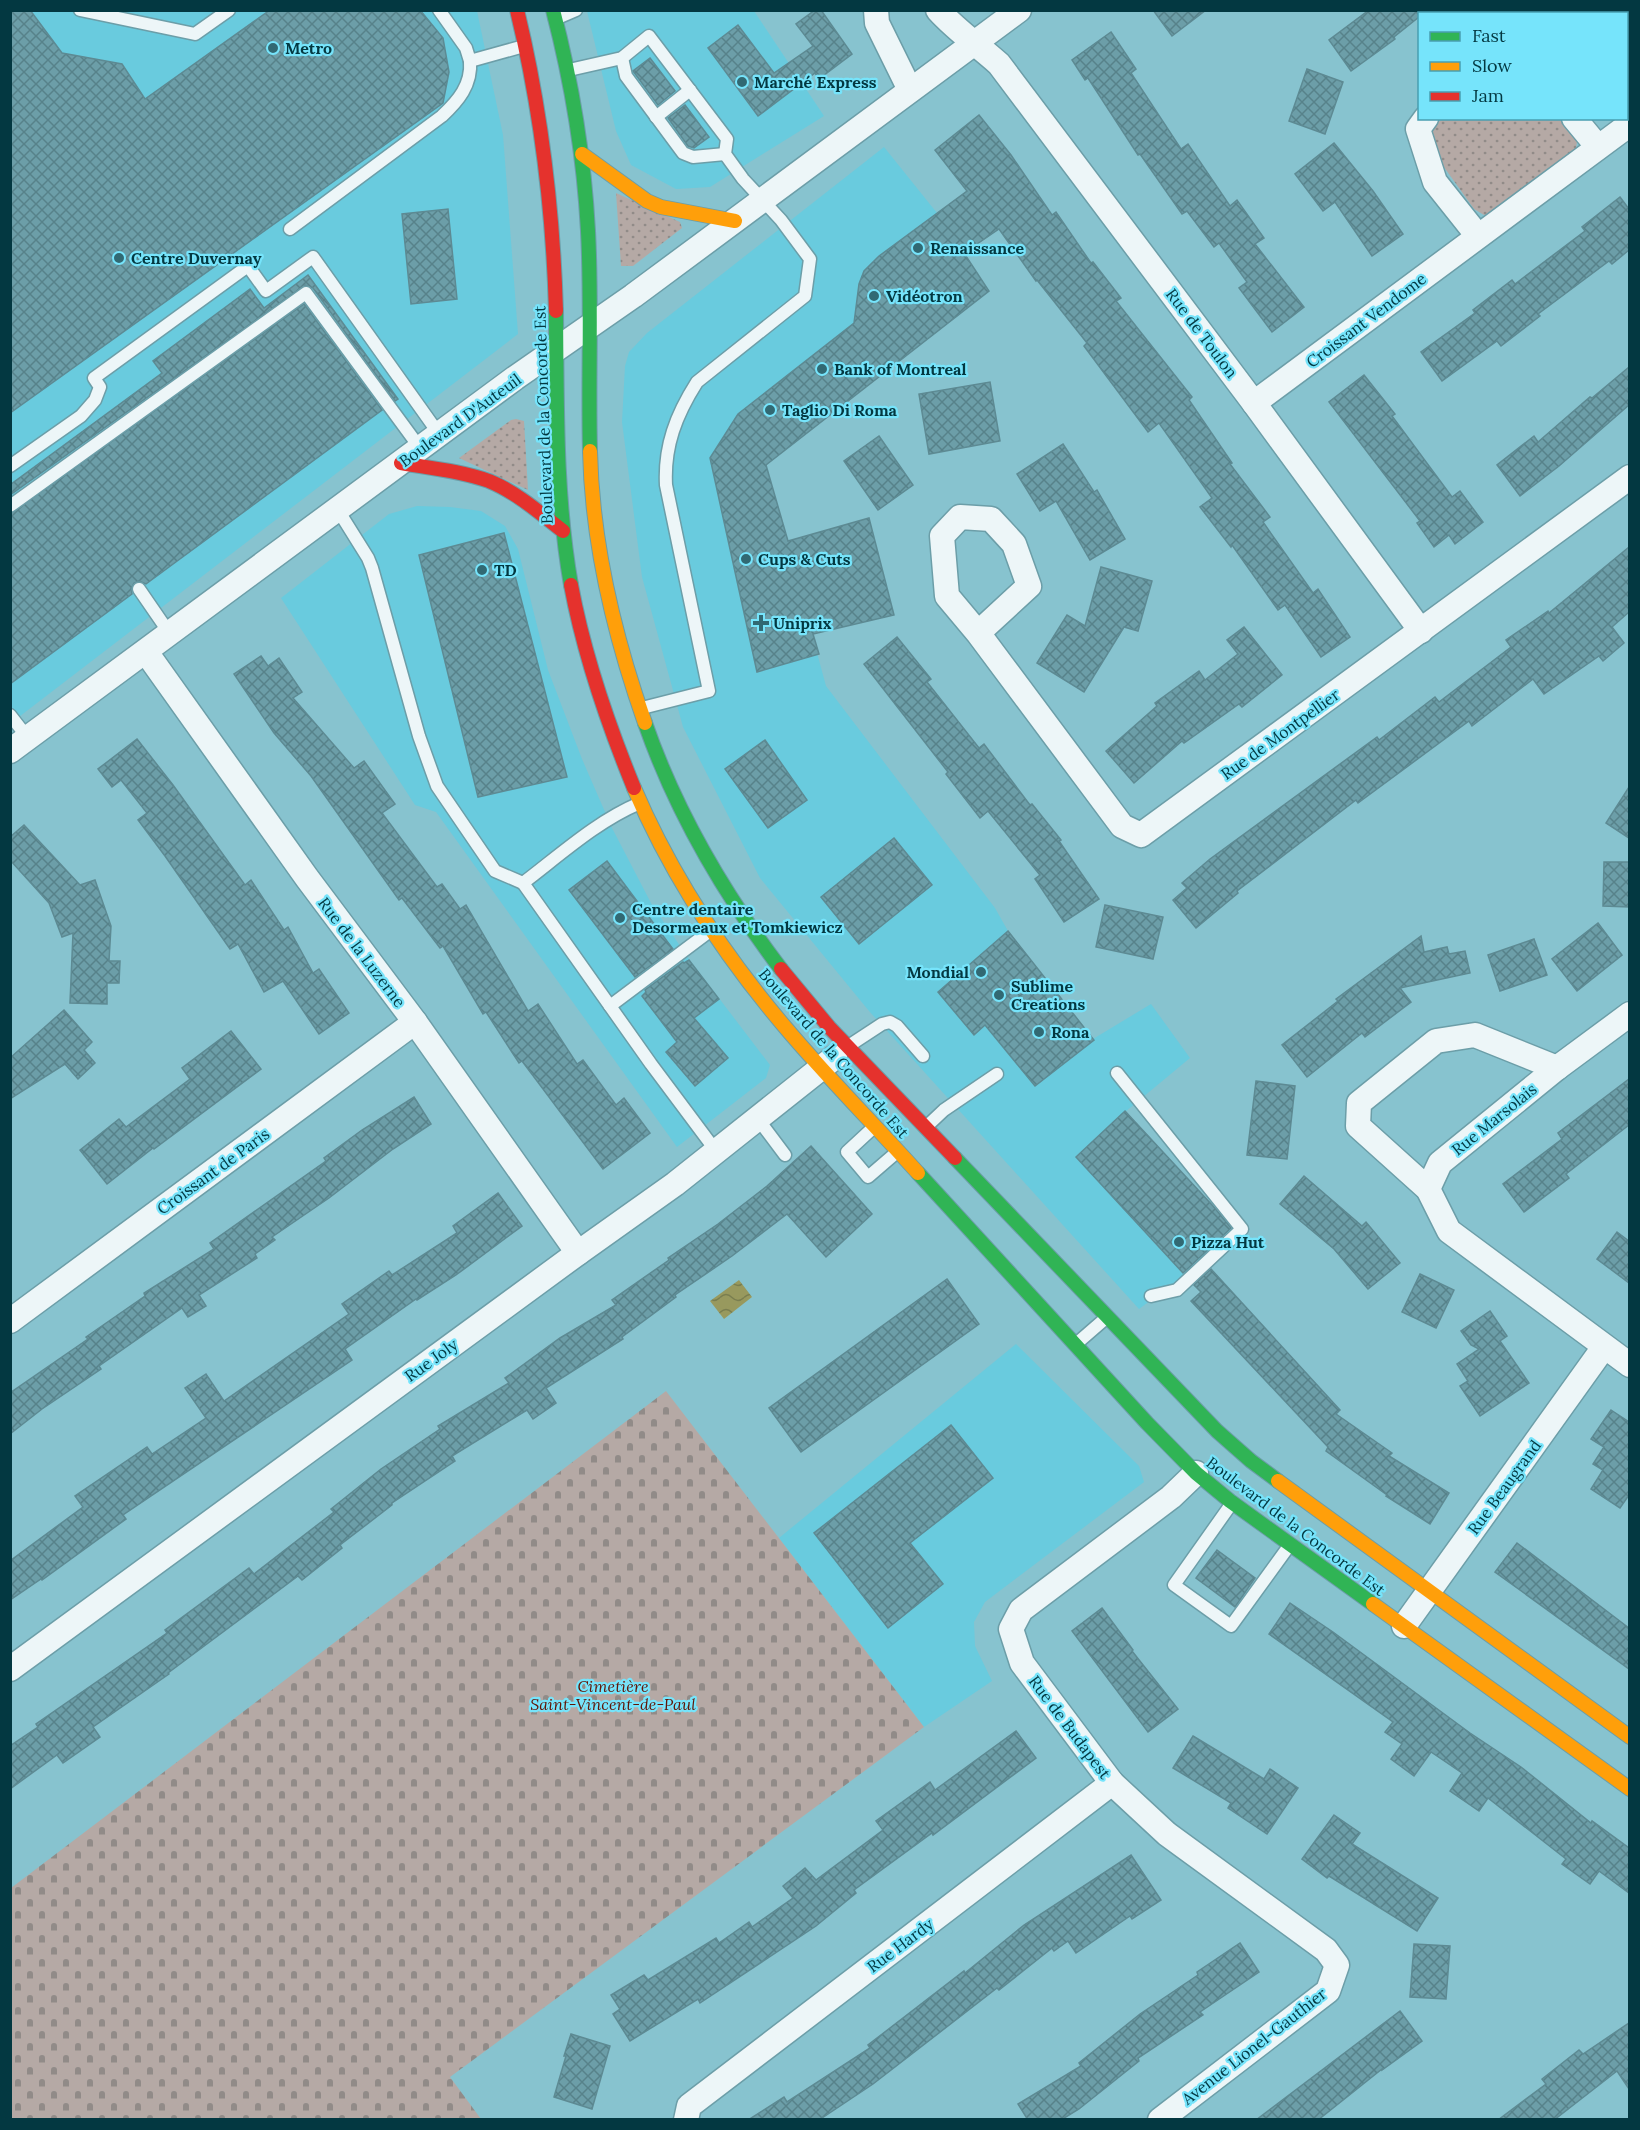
<svg xmlns="http://www.w3.org/2000/svg" width="1640" height="2130" viewBox="0 0 1640 2130" font-family="Lora,serif">
  <style>
    .built { fill: #69cbde }
    .grass { fill: url(#grass-dots) }
    .cemetery { fill: url(#cemetery-stones) }
    .water { fill: url(#water-waves) }
    .building { fill: url(#building-cross-hatch); stroke: #5d8a93; stroke-width: 1.5 }
    .lines { fill: none; stroke-linecap: round; stroke-linejoin: round }
    .lane-casing { stroke: #6c9ea8; stroke-width: 15 }
    .street-casing { stroke: #6c9ea8; stroke-width: 27 }
    .fast-casing { stroke: #6c9ea8; stroke-width: 16 }
    .slow-casing { stroke: #6c9ea8; stroke-width: 16 }
    .jam-casing { stroke: #6c9ea8; stroke-width: 16 }
    .lane { stroke: #edf6f8; stroke-width: 12 }
    .street { stroke: #edf6f8; stroke-width: 24 }
    .fast { stroke: #30b455; stroke-width: 14 }
    .slow { stroke: #ff9f0a; stroke-width: 14 }
    .jam { stroke: #e5322d; stroke-width: 14 }
    .poi-dot { fill: #316973; stroke: #76e4fb; stroke-width: 2 }
    .labels { text-anchor: middle; stroke-width: 4.5; stroke-linejoin: round; paint-order: stroke }
    .poi-label { font-size: 16px; font-weight: bold; fill: #033841; stroke: #76e4fb; text-anchor: start }
    .street-label { font-size: 16px; fill: #033841; stroke: #76e4fb }
    .park-label { font-size: 16px; font-style: italic; fill: #611405; stroke: #76e4fb }
  </style>
  <defs>
    <pattern id="grass-dots" width="8" height="8" patternUnits="userSpaceOnUse" patternTransform="scale(1.5)"><rect width="8" height="8" fill="#b5a9a5"/><path d="M2 2h.1M6 6h.1" fill="none" stroke="#918b88" stroke-width="1.8" stroke-linecap="round"/></pattern>
    <pattern id="cemetery-stones" width="16" height="16" patternUnits="userSpaceOnUse" patternTransform="scale(1.5)"><rect width="16" height="16" fill="#b5a9a5"/><path d="M2 7V4a2 2 0 0 1 4 0v3zM10 15v-3a2 2 0 0 1 4 0v3z" fill="#918b88"/></pattern>
    <pattern id="water-waves" width="16" height="10" patternUnits="userSpaceOnUse" patternTransform="scale(1.5)"><rect width="16" height="10" fill="#98995e"/><path d="M0 5q4-4 8 0t8 0" fill="none" stroke="#7a7e4f"/></pattern>
    <pattern id="building-cross-hatch" width="8" height="8" patternUnits="userSpaceOnUse" patternTransform="scale(1.5)"><rect width="8" height="8" fill="#6c9ea8"/><path d="M0 0l8 8M0 8l8-8" fill="none" stroke="#57828a"/></pattern>
  </defs>
  <rect width="100%" height="100%" fill="#87c3cf"/>
  <g class="built">
    <path d="M11,11h466l26,124 15,199 -507,389z"/>
    <path d="M587,11h167l70,105 -114,71 -34,2 -45,-24 -15,-34z"/>
    <path d="M884,147l53,66 52,78 -223,174 60,221 169,222 13,23 85,108 58,-35 39,54 -65,54 109,117 -49,46 -46,34 -270,-298 -109,-133 -77,-151 -41,-150 -20,-155 3,-56 4,-14 18,-19z"/>
    <path d="M417,506l33,1 31,4 24,15 13,23 30,121 34,89 30,69 40,77 37,54 81,106 -4,13 -89,69 -241,-335 -21,-7 -134,-207 108,-84z"/>
    <path d="M1016,1344l123,122 5,16 -159,120 -11,20 1,24 17,35 -68,46 -145,-189z"/>
  </g>
  <g class="grass">
    <path d="M1563,118l15,18 -3,18 -81,59 -10,2 -10,-6 -38,-53 -7,-22 6,-10 8,-5z"/>
    <path d="M616,193l64,29 2,6 -49,38h-12z"/>
    <path d="M516,419l8,2 4,69 -69,-32 52,-38z"/>
  </g>
  <path class="cemetery" d="M666,1391l258,336 -474,350 31,42h-470v-231z"/>
  <path class="water" d="M739,1280l13,17 -28,22 -14,-18z"/>
  <g class="building">
    <path d="M10,10h20l32,43 60,11 23,35 125,-89h150l23,28 6,34 -6,31 -433,310z"/>
    <path d="M815,10h6l31,44 -33,25 -4,-6 -57,43 -50,-68 30,-23 36,48 39,-27 -17,-22z"/>
    <path d="M1153,10h53l-34,26z"/>
    <path d="M1369,10h60l-4,4h-6v3l-25,20 1,2 -44,32 -22,-31z"/>
    <path d="M1111,32l25,37 -5,4 50,76 7,-5 42,62 7,-6 27,38 -9,6 49,63 -32,25 -33,-44 8,-6 -28,-39 -5,4 -27,-36 -5,3 -42,-60 -2,1 -50,-77 -3,2 -13,-20z"/>
    <path d="M650,58l25,33 -17,14 -25,-34z"/>
    <path d="M1307,69l36,13 -18,52 -36,-13z"/>
    <path d="M685,105l24,32 -15,11 -6,-2 -20,-28z"/>
    <path d="M979,115l32,40 41,60 4,-3 35,51 2,-1 28,36 -5,3 76,96 -3,3 43,63 -2,1 40,53 -7,5 50,71 5,-4 32,48 -29,20 -36,-52 -7,5 -46,-65 -1,2 -31,-40 12,-9 -53,-75 -11,9 -64,-86 3,-3 -50,-63 -1,1 -37,-52 -35,24 25,38 -223,174 22,76 81,-23 25,97 -81,19 6,20 -62,18 -47,-214 28,-44 116,-91 5,-39 5,-13 15,-15 88,-65 -32,-41z"/>
    <path d="M1334,143l39,48 30,43 -31,22 -37,-54 -12,9 -28,-37z"/>
    <path d="M1620,197l9,12v41l-17,14 -3,-3 -71,53 2,2 -39,30 -4,-5 -55,40 -21,-29 54,-39 -2,-3 39,-30 3,4 70,-53 -3,-4z"/>
    <path d="M448,209l9,90 -46,5 -9,-90z"/>
    <path d="M308,275l90,124 -3,2 -82,-113 -8,-3 -295,210v-10l152,-112 -9,-12 97,-72 14,19z"/>
    <path d="M304,304l78,106 -236,174 -7,-3 -5,2 -3,6 1,5 -122,90v-170z"/>
    <path d="M1629,367v38l-70,61 -39,30 -23,-31 37,-29 4,6 52,-45 2,1z"/>
    <path d="M1364,375l31,39 -3,2 60,81 8,-6 23,31 -28,22 -6,-9 -15,12 -17,-24 3,-2 -91,-119z"/>
    <path d="M990,382l10,59 -71,13 -10,-60z"/>
    <path d="M879,436l34,49 -35,25 -34,-49z"/>
    <path d="M1063,444l31,48 3,-2 28,49 -35,21 -34,-59 -16,10 -23,-37z"/>
    <path d="M504,533l63,244 -89,20 -59,-242z"/>
    <path d="M1629,547v65l-17,15 12,16 -21,18 -4,-5 -55,38 -11,-15 -61,47 -3,-5 -111,82 -2,-3 -119,91 1,2 -42,35 -23,-28 14,-12 -5,-5 28,-24 167,-122 2,3 56,-43 4,5 72,-55 -5,-7 42,-29 1,2z"/>
    <path d="M1101,567l51,14 -14,50 -14,-4 -40,65 -47,-29 30,-48 18,11z"/>
    <path d="M1244,627l38,48 -40,32 -3,-3 -55,39 -2,-2 -48,42 -28,-32 51,-45 -2,-3 44,-32 6,9 33,-26 -11,-14z"/>
    <path d="M897,637l34,42 -4,3 52,66 5,-4 46,61 2,-1 29,36 -2,1 40,58 -35,23 -29,-43 5,-4 -52,-64 -8,7 -34,-44 2,-2 -84,-108z"/>
    <path d="M261,656l7,10 11,-8 23,34 -9,6 61,70 10,-7 31,43 -13,9 55,74 5,-3 18,25 6,-4 62,106 10,-7 39,60 6,-4 33,45 8,-7 26,35 -47,36 -81,-108 -3,2 -33,-51 -3,2 -40,-68 -3,2 -38,-50 -3,2 -88,-124 -37,-43 -40,-59z"/>
    <path d="M137,739l36,46 72,100 6,-5 33,50 4,-3 25,46 6,-4 30,44 -30,21 -36,-53 -19,11 -26,-48 -8,5 -65,-93 -27,-36 9,-7 -26,-33 -9,7 -14,-18z"/>
    <path d="M765,740l42,60 -39,28 -43,-59z"/>
    <path d="M1629,787v51l-23,-15z"/>
    <path d="M24,825l56,60 15,-5 16,46 -2,35h11l-1,22h-12v21l-37,-1 3,-70 -11,4 -13,-34 -39,-43v-23z"/>
    <path d="M894,838l38,47 -73,59 -38,-47z"/>
    <path d="M607,861l66,88 -38,28 -66,-87z"/>
    <path d="M1604,862h25v45l-26,-1z"/>
    <path d="M1105,905l58,12 -10,42 -57,-12z"/>
    <path d="M1598,923l24,32 -45,36 -25,-32z"/>
    <path d="M1008,931l86,109 -59,46 -50,-61 -11,10 -36,-43z"/>
    <path d="M1421,936l3,16 23,-5 2,7 16,-3 5,22 -70,15 11,14 -46,35 -3,-4 -55,44 -25,-32 56,-44 -2,-2z"/>
    <path d="M1534,939l13,36 -47,16 -12,-36z"/>
    <path d="M689,960l30,39 -25,19 34,40 -33,28 -29,-34 11,-10 -35,-46 4,-4 -1,-2 38,-28 1,1z"/>
    <path d="M64,1010l28,32 -8,8 11,13 -17,16 -13,-15 -55,35v-41z"/>
    <path d="M231,1031l30,38 -107,80 -1,-1 -46,36 -27,-34 39,-31 7,8 64,-48 -8,-11z"/>
    <path d="M1629,1079v46l-63,49 3,4 -45,34 -21,-28 59,-45 -4,-6z"/>
    <path d="M1256,1081l39,5 -8,73 -40,-4z"/>
    <path d="M414,1097l17,27 -38,25 -64,49 -57,39 3,3 -20,14 2,4 -58,37 7,11 -18,11 -6,-9 -83,58 2,3 -59,40 -32,25v-41l78,-54 -2,-2 59,-41 -1,-3 70,-44 -4,-6 116,-82 -2,-3 38,-28z"/>
    <path d="M1125,1111l88,95 18,22 -48,45 -107,-116z"/>
    <path d="M811,1146l61,68 -46,43 -39,-43 -55,42 -57,39 1,2 -54,40 1,2 -77,49 10,15 -23,16 -6,-9 -75,46 3,5 -63,42v2l-52,40 2,3 -40,32 -4,-4 -130,97 1,1 -76,53 7,10 -37,26 -6,-8 -47,34v-43l28,-19 -2,-3 131,-91 -2,-3 84,-62 5,6 80,-62 -3,-3 50,-40 59,-40 -2,-3 71,-43 -4,-5 55,-40 56,-33 -4,-5 57,-40 -1,-2 50,-34 49,-38z"/>
    <path d="M1304,1176l58,50 4,-4 34,41 -32,26 -34,-40 -54,-45z"/>
    <path d="M498,1193l24,33 -66,49 -39,25 -1,-1 -71,50 7,11 -229,155 3,4 -84,61 -1,-1 -31,21v-39l73,-54 -8,-11 72,-49 5,7 54,-36 -21,-30 21,-14 18,27 125,-87 -7,-10 47,-33 3,4 65,-42 -4,-7z"/>
    <path d="M1617,1232l12,9v42l-32,-24z"/>
    <path d="M1211,1269l129,141 -4,4 56,39 -3,3 60,37 -19,31 -44,-28 1,-1 -61,-44 2,-4 -137,-146 10,-9 -7,-7z"/>
    <path d="M1420,1274l34,16 -18,38 -34,-16z"/>
    <path d="M947,1279l32,45 -178,128 -32,-44z"/>
    <path d="M1490,1311l17,25 -7,5 29,42 -49,33 -20,-30 8,-5 -11,-17 22,-15 -8,-4 -10,-14z"/>
    <path d="M1611,1410l18,12v73l-9,13 -29,-19 12,-19 -10,-6 11,-17 -13,-8z"/>
    <path d="M951,1425l42,53 -83,65 33,41 -55,44 -74,-95z"/>
    <path d="M1517,1543l112,85v41l-134,-97z"/>
    <path d="M1217,1550l38,28 -20,29 -39,-29z"/>
    <path d="M1290,1603l43,29 137,101 51,34 70,56 1,-2 37,27v45l-30,-22 -9,13 -28,-20 4,-5 -78,-61 -9,13 -29,-20 12,-18 -31,-21 -17,24 -23,-17 11,-15 -17,-12 8,-10 -124,-88z"/>
    <path d="M1102,1608l31,42 -1,1 46,58 -30,23 -76,-101z"/>
    <path d="M1016,1731l20,27 -103,77 -1,-2 -78,57 2,3 -40,33 -116,77 -2,-4 -68,42 -17,-27 7,-5 -9,-14 33,-20 4,5 68,-42 3,5 30,-21 3,5 41,-29 -10,-12 22,-18 11,12 67,-50 -7,-9 54,-39 5,8z"/>
    <path d="M1193,1736l71,43 6,-10 28,19 -31,46 -39,-26 3,-5 -58,-35z"/>
    <path d="M1334,1815l26,18 -8,11 86,54 -21,33 -88,-55 -2,2 -25,-19z"/>
    <path d="M1131,1855l30,45 -29,19 -2,-3 -54,37 -8,-12 -14,10 -2,-3 -53,42 -2,-2 -124,96 -54,36h-71l36,-23 3,5 83,-54 -2,-3 96,-74 1,2 59,-48z"/>
    <path d="M1240,1943l19,29 -59,40 3,3 -65,43 1,3 -60,48 -18,11h-33l-10,-16 63,-38 -2,-3 61,-49 58,-39 -1,-3z"/>
    <path d="M1414,1944l36,2 -4,53 -36,-2z"/>
    <path d="M1400,2011l22,30 -40,29v-1l-64,51h-62z"/>
    <path d="M1629,2023v66l-12,-18 -63,49h-56l48,-36 -4,-5 37,-29 4,4z"/>
    <path d="M571,2034l39,12 -18,63 -38,-12 12,-41h-2z"/>
  </g>
  <g class="lines">
    <defs>
      <g id="lane">
        <path d="M80,10l115,24 34,-24"/>
        <path d="M439,10l27,38 4,13 54,-15"/>
        <path d="M555,19l21,-9"/>
        <path d="M622,58l4,18 57,77 10,4 32,-3"/>
        <path d="M569,70l53,-12 27,-22 78,103 -2,15 18,25 38,41 29,39 -5,37 -108,86c-21,33 -33,64 -31,103l43,206 -67,17"/>
        <path d="M656,117l34,-27"/>
        <path d="M290,229l152,-113c16,-15 30,-31 28,-55"/>
        <path d="M10,466l71,-50 14,-16 5,-13 -6,-9 154,-112 18,25 47,-34 126,177"/>
        <path d="M10,506l296,-213 114,155"/>
        <path d="M338,510l30,48 4,10 47,168 18,50 58,85 28,12"/>
        <path d="M139,589l31,45"/>
        <path d="M10,715l18,23"/>
        <path d="M640,803c-43,18 -80,52 -117,80l128,181 65,87"/>
        <path d="M610,1006l100,-75"/>
        <path d="M850,1045l32,-21 8,-2 7,4 26,30"/>
        <path d="M1117,1073l125,156 -65,61 -26,6"/>
        <path d="M758,1119l27,36"/>
        <path d="M874,1127l-27,25 21,25 29,-25"/>
        <path d="M926,1127l18,-17 53,-36"/>
        <path d="M1076,1344l30,-26"/>
        <path d="M1232,1503l-58,82 57,41 58,-80"/>
      </g>
      <g id="street">
        <path d="M876,10l1,13 33,67"/>
        <path d="M938,10c18,20 41,36 61,54l255,339 167,228"/>
        <path d="M1426,118l-8,11 17,53 43,54"/>
        <path d="M1574,118l24,29"/>
        <path d="M1254,403l376,-279"/>
        <path d="M978,633l51,-47 -15,-42 -23,-25 -31,-2 -18,19 5,60 31,37 144,193 19,9 489,-358"/>
        <path d="M146,652l161,226 108,144 163,231"/>
        <path d="M10,751l505,-373 118,-82 386,-286"/>
        <path d="M1557,1068l-82,-33 -39,6 -77,62 -1,23 70,63 21,42 181,134"/>
        <path d="M1428,1189l12,-26 117,-95 73,-54"/>
        <path d="M10,1321l405,-299"/>
        <path d="M1404,1626l200,-279"/>
        <path d="M10,1669l568,-416 97,-69 160,-127"/>
        <path d="M686,2120l3,-14 423,-323"/>
        <path d="M1160,2120l168,-129 9,-26 -11,-15 -159,-116 -55,-51 -90,-120 -11,-34 10,-19 150,-113 25,-24"/>
      </g>
      <g id="fast">
        <path d="M553,10c19,73 31,146 35,221 4,73 0,147 2,220"/>
        <path d="M556,311c1,92 -1,183 15,274"/>
        <path d="M645,723c31,89 79,171 136,246"/>
        <path d="M955,1158l262,273 34,30 27,20"/>
        <path d="M918,1173l229,250 49,50 34,28 143,103"/>
      </g>
      <g id="slow">
        <path d="M582,154l65,47 14,6 74,14"/>
        <path d="M590,451c2,93 24,184 55,272"/>
        <path d="M634,788c37,87 90,167 151,239 42,50 89,97 133,146"/>
        <path d="M1278,1481l352,256"/>
        <path d="M1373,1604l257,185"/>
      </g>
      <g id="jam">
        <path d="M517,10c24,99 36,199 39,301"/>
        <path d="M401,463c29,5 60,8 88,18 27,11 51,32 74,50"/>
        <path d="M571,585c13,70 36,137 63,203"/>
        <path d="M781,969l48,58 126,131"/>
      </g>
    </defs>
    <use href="#lane" class="lane-casing"/>
    <use href="#street" class="street-casing"/>
    <use href="#fast" class="fast-casing"/>
    <use href="#slow" class="slow-casing"/>
    <use href="#jam" class="jam-casing"/>
    <use href="#lane" class="lane"/>
    <use href="#street" class="street"/>
    <use href="#fast" class="fast"/>
    <use href="#slow" class="slow"/>
    <use href="#jam" class="jam"/>
  </g>
  <g class="poi-dot">
    <circle cx="273" cy="48" r="6"/>
    <circle cx="742" cy="82" r="6"/>
    <circle cx="918" cy="248" r="6"/>
    <circle cx="119" cy="258" r="6"/>
    <circle cx="874" cy="296" r="6"/>
    <circle cx="822" cy="369" r="6"/>
    <circle cx="770" cy="410" r="6"/>
    <circle cx="746" cy="559" r="6"/>
    <circle cx="482" cy="570" r="6"/>
    <path d="M758 614h6v6h6v6h-6v6h-6v-6h-6v-6h6z"/>
    <circle cx="620" cy="918" r="6"/>
    <circle cx="981" cy="972" r="6"/>
    <circle cx="999" cy="995" r="6"/>
    <circle cx="1039" cy="1032" r="6"/>
    <circle cx="1179" cy="1242" r="6"/>
  </g>
  <g class="labels">
    <g class="poi-label">
      <text x="285" y="54">Metro</text>
      <text x="754" y="88">Marché Express</text>
      <text x="930" y="254">Renaissance</text>
      <text x="131" y="264">Centre Duvernay</text>
      <text x="886" y="302">Vidéotron</text>
      <text x="834" y="375">Bank of Montreal</text>
      <text x="782" y="416">Taglio Di Roma</text>
      <text x="758" y="565">Cups &amp; Cuts</text>
      <text x="494" y="576">TD</text>
      <text x="773" y="629">Uniprix</text>
      <text x="632" y="915">Centre dentaire<tspan x="632" dy="18">Desormeaux et Tomkiewicz</tspan></text>
      <text x="969" y="978" text-anchor="end">Mondial</text>
      <text x="1011" y="992">Sublime<tspan x="1011" dy="18">Creations</tspan></text>
      <text x="1051" y="1038">Rona</text>
      <text x="1191" y="1248">Pizza Hut</text>
    </g>
    <g class="street-label">
      <text transform="translate(1366 320) rotate(-37)" y="6">Croissant Vendome</text>
      <text transform="translate(1202 333) rotate(53)" y="6">Rue de Toulon</text>
      <text transform="translate(543 415) rotate(-92)" y="6">Boulevard de la Concorde Est</text>
      <text transform="translate(460 420) rotate(-36)" y="6">Boulevard D'Auteuil</text>
      <text transform="translate(1280 734) rotate(-36)" y="6">Rue de Montpellier</text>
      <text transform="translate(362 952) rotate(53)" y="6">Rue de la Luzerne</text>
      <text transform="translate(834 1053) rotate(49)" y="6">Boulevard de la Concorde Est</text>
      <text transform="translate(1494 1119) rotate(-39)" y="6">Rue Marsolais</text>
      <text transform="translate(213 1171) rotate(-36)" y="6">Croissant de Paris</text>
      <text transform="translate(431 1360) rotate(-36)" y="6">Rue Joly</text>
      <text transform="translate(1504 1487) rotate(-54)" y="6">Rue Beaugrand</text>
      <text transform="translate(1296 1526) rotate(37)" y="6">Boulevard de la Concorde Est</text>
      <text transform="translate(1070 1727) rotate(53)" y="6">Rue de Budapest</text>
      <text transform="translate(900 1945) rotate(-37)" y="6">Rue Hardy</text>
      <text transform="translate(1254 2046) rotate(-38)" y="6">Avenue Lionel-Gauthier</text>
    </g>
    <g class="park-label">
      <text x="613" y="1692">Cimetière<tspan x="613" dy="18">Saint-Vincent-de-Paul</tspan></text>
    </g>
  </g>
  <rect width="1640" height="2130" fill="none" stroke="#033841" stroke-width="24"/>
  <rect x="1418" y="12" width="210" height="108" fill="#76e4fb" stroke="#489fb1" stroke-width="1.5"/>
  <rect x="1430" y="32" width="30" height="9" fill="#30b455" stroke="#489fb1" stroke-width="1.5"/>
  <text x="1472" y="42" font-size="18" fill="#033841">Fast</text>
  <rect x="1430" y="62" width="30" height="9" fill="#ff9f0a" stroke="#489fb1" stroke-width="1.5"/>
  <text x="1472" y="72" font-size="18" fill="#033841">Slow</text>
  <rect x="1430" y="92" width="30" height="9" fill="#e5322d" stroke="#489fb1" stroke-width="1.5"/>
  <text x="1472" y="102" font-size="18" fill="#033841">Jam</text>
</svg>
